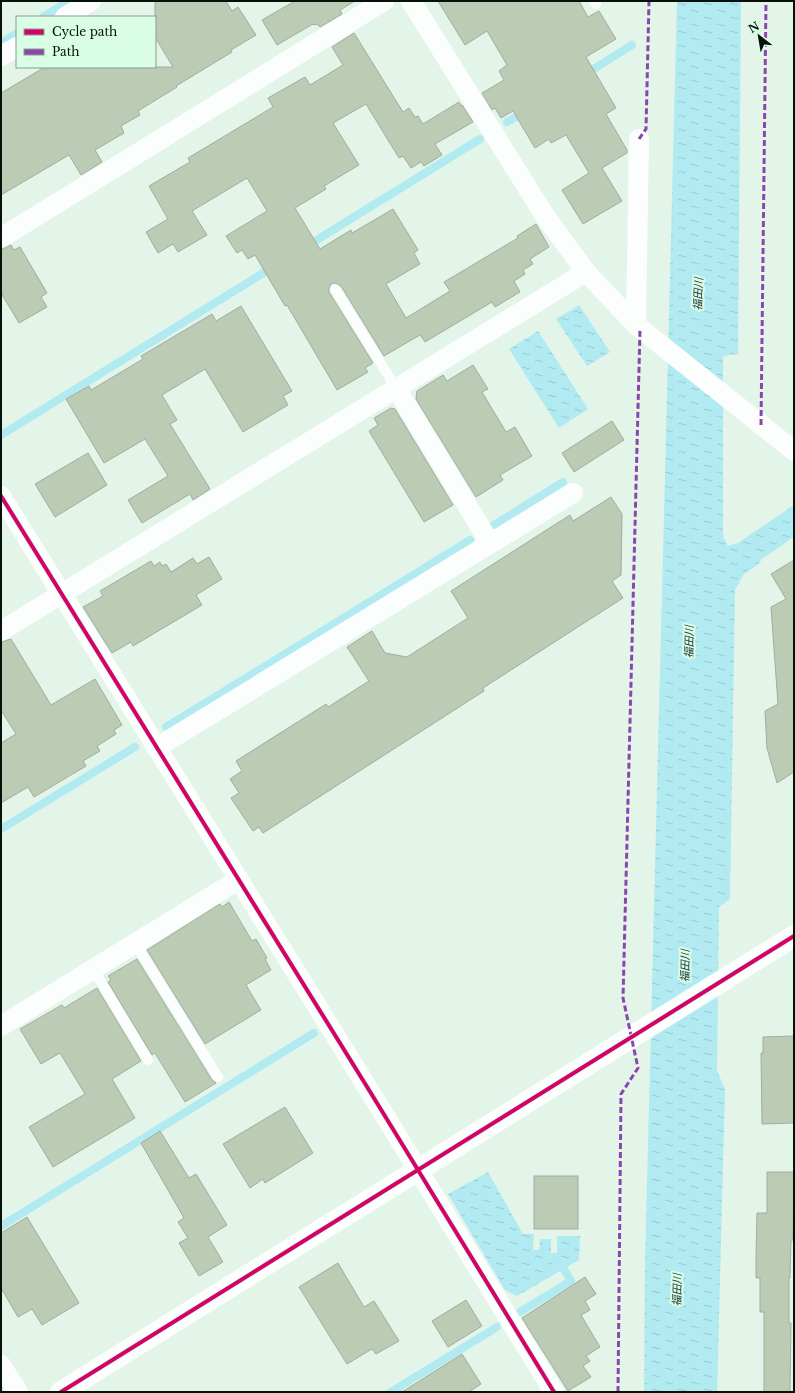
<svg xmlns="http://www.w3.org/2000/svg" width="795" height="1393" viewBox="0 0 795 1393" font-family="'Libre Baskerville','Noto Sans JP',serif">
  <style>
    .water { fill: url(#water-ripples) }
    .lines { fill: none; stroke-linecap: round; stroke-linejoin: round }
    .stream { stroke: #b2eaf2; stroke-width: 8 }
    .building { fill: #bccbb3; stroke: #a2aca1 }
    .service { stroke: #fbfefc; stroke-width: 10 }
    .minor { stroke: #fbfefc; stroke-width: 20 }
    .tertiary { stroke: #fbfefc; stroke-width: 22 }
    .quiet { stroke: #8e44ad; stroke-width: 3; stroke-dasharray: 6 3; stroke-linecap: butt }
    .cycleway-casing { stroke: #dafde5; stroke-width: 6 }
    .cycleway { stroke: #d6006c; stroke-width: 4 }
    .labels { text-anchor: middle; stroke-width: 4; stroke-linejoin: round; paint-order: stroke }
    .water-label { font-size: 11px; font-style: italic; fill: #233a40; stroke: #dafde5 }
  </style>
  <defs>
    <pattern id="water-ripples" width="26" height="14" patternUnits="userSpaceOnUse"><rect width="26" height="14" fill="#b2eaf2"/><path d="M2 4q2-2 4 0t4 0M15 11q2-2 4 0t4 0" fill="none" stroke="#98c8ce"/></pattern>
  </defs>
  <rect width="100%" height="100%" fill="#e2f5e8"/>
  <g class="water">
    <path d="M677,1h64l-3,353 -15,2v180l5,10 10,-3 56,-38v32l-34,23 1,2 -17,12 -9,16 -5,309 -11,8 -2,164 8,18 -8,303h-73l1,-130z"/>
    <path d="M579,305l31,47 -23,14 -31,-47z"/>
    <path d="M538,331l50,78 -29,19 -50,-79z"/>
    <path d="M488,1172l35,62h11l-1,16h6l1,-11h11v14h6v-17h23l-1,24 -62,36 -12,-6 -57,-96z"/>
  </g>
  <g class="lines">
    <g class="stream">
      <path d="M43,17l26,-16"/>
      <path d="M1,43l16,-10"/>
      <path d="M584,75l48,-30"/>
      <path d="M507,122l18,-10"/>
      <path d="M307,246l173,-107"/>
      <path d="M1,435l272,-168"/>
      <path d="M494,525l69,-43"/>
      <path d="M166,727l304,-187"/>
      <path d="M1,829l134,-82"/>
      <path d="M1,1226l313,-193"/>
      <path d="M520,1312l51,-31 -7,-12 -9,-3"/>
      <path d="M391,1392l106,-65"/>
    </g>
  </g>
  <g class="building">
    <path d="M155,1h71l6,10 6,-4 18,28 -25,15 1,2 -56,34 1,1 -39,24 2,4 -19,11 3,7 -29,17 7,12 -21,13 -12,-20 -68,40v-102l44,-26h128l-18,-30z"/>
    <path d="M295,1h60l-15,9 2,4 -22,13 -3,-3 -3,1 -1,-1 -36,21 -15,-25z"/>
    <path d="M438,1h141l9,16 11,-6 17,28 -30,18 30,51 -10,6 21,36v3l-25,15 20,33 -39,23 -21,-34 27,-17 -23,-38 -15,8 -2,-4 -14,9 -22,-37 -12,7 -6,-10 -3,2 -10,-17 22,-13 -5,-9 8,-6 -20,-34 -22,14z"/>
    <path d="M354,33l49,79 6,-4 6,9 3,-1 5,8 36,-22 2,4 1,-1 11,17 -38,22 7,11 -18,11 -3,-4 -10,6 -8,-12 -4,2 -33,-54 -33,19 26,42 -35,21 2,3 -31,19 25,41 31,-19 1,3 41,-24 25,41 -4,3 6,11 -34,20 20,34 44,-27 -6,-9 74,-44 -1,-2 19,-12 13,23 -19,12 3,5 -10,6 2,4 -11,7 6,11 -25,15 -3,-5 -67,40 -5,-7 -36,21 -43,-70 -6,-3 -4,1 -2,5v3l44,71 -8,5 3,4 -31,18 -50,-85 -2,1 -30,-51 -7,4 -6,-9 -5,3 -11,-17 41,-25 -20,-33 -55,33 15,24 -29,17 -5,-8 -15,9 -12,-21 22,-13 -19,-33 41,-24 -2,-4 85,-51 -5,-9 37,-21 5,8 33,-20 -11,-18z"/>
    <path d="M11,245l3,5 6,-3 27,46 -6,4 6,10 -28,16 -18,-30v-44z"/>
    <path d="M241,306l51,85 -9,5 5,9 -45,27 -38,-63 -43,26 15,25 -7,4 40,65 -17,11 -3,-6 -48,29 -14,-23 40,-24 -23,-37 -41,24 -38,-64 23,-13 2,4 52,-31 -2,-3 71,-42 4,7z"/>
    <path d="M473,365l15,24 -6,3 24,40 9,-5 17,29 -32,19 3,5 -27,17 -60,-98 1,-8 26,-16 4,6z"/>
    <path d="M391,408l4,1 58,96 -29,17 -55,-91 9,-6 -4,-7z"/>
    <path d="M612,421l12,19 -50,32 -12,-19z"/>
    <path d="M88,453l19,32 -52,32 -20,-33z"/>
    <path d="M611,497l11,17 -1,61 -9,6 11,17 -140,90 1,3 -221,142 -4,-6 -6,4 -22,-33 8,-5 -9,-14 12,-8 -6,-10 90,-57 2,3 41,-26 -22,-34 25,-16 13,22 22,4 61,-39 -17,-27 119,-76 3,6z"/>
    <path d="M209,557l13,22 -26,16 6,10 -69,41 -2,-4 -19,11 -29,-46 20,-11 -3,-5 51,-30 3,5 6,-4 2,4 4,-2 5,8 22,-14 4,6z"/>
    <path d="M794,560v212l-17,11 -10,-35 -2,-37 13,-7 -7,-97 15,-8 -15,-25z"/>
    <path d="M11,639l40,66 44,-26 27,46 -8,5 2,4 -19,12 3,5 -17,10 3,5 -52,31 -6,-10 -27,16v-60l15,-9 -15,-24v-68z"/>
    <path d="M229,902l23,39 4,-2 11,19 -2,1 6,11 -25,15 15,25 -56,34 -58,-94 73,-46 2,3z"/>
    <path d="M137,959l75,121 4,3 -31,19 -30,-49 -3,2 -44,-73 3,-2 -3,-4z"/>
    <path d="M97,988l44,73 -29,18 23,39 -82,49 -24,-40 56,-33 -25,-41 -19,11 -21,-35 42,-24 2,3z"/>
    <path d="M794,1036v87l-32,1 -1,-71h2v-16z"/>
    <path d="M285,1107l28,46 -48,30 -2,-4 -13,9 -27,-44z"/>
    <path d="M160,1131l29,47 7,-4 31,51 -19,12 15,25 -24,14 -20,-33 9,-5 -10,-16 6,-4 -43,-75z"/>
    <path d="M767,1172h27l-1,68h-2l-1,38h-1v45h2l-1,69h-26v-80h-4v-34h-4v-21l1,-44h10z"/>
    <rect x="534" y="1176" width="44" height="53"/>
    <path d="M27,1217l52,86 -37,22 -10,-16 -14,8 -17,-29v-55z"/>
    <path d="M338,1263l26,44 10,-6 25,40 -23,13 -4,-5 -25,15 -48,-77z"/>
    <path d="M585,1277l11,17 -11,7 5,9 -9,5 19,32 -14,9 4,5 -7,5 8,11 -23,14 -46,-73z"/>
    <path d="M466,1300l16,26 -34,21 -16,-26z"/>
    <path d="M462,1354l19,30 -12,8h-67z"/>
  </g>
  <g class="lines">
    <g class="service">
      <path d="M594,1l2,3"/>
      <path d="M335,289l61,99"/>
      <path d="M135,943l83,134"/>
      <path d="M93,969l55,91"/>
    </g>
    <g class="minor">
      <path d="M411,1l134,215 41,56 50,53 158,126"/>
      <path d="M65,17l26,-16"/>
      <path d="M1,56l16,-9"/>
      <path d="M1,238l383,-237"/>
      <path d="M636,325l3,-186"/>
      <path d="M396,388l94,155"/>
      <path d="M1,496l368,594 185,302"/>
      <path d="M1,631l585,-359"/>
      <path d="M156,748l417,-255"/>
      <path d="M1,1026l237,-146"/>
      <path d="M1,1365l17,27"/>
    </g>
    <path class="tertiary" d="M61,1392l733,-456"/>
    <g class="quiet">
      <path d="M639,139l7,-10 3,-128"/>
      <path d="M761,425l5,-424"/>
      <path d="M618,1392l3,-298 17,-26 -15,-70 17,-669"/>
    </g>
    <defs>
      <g id="cycleway">
        <path d="M1,496l368,594 185,302"/>
        <path d="M61,1392l733,-456"/>
      </g>
    </defs>
    <use href="#cycleway" class="cycleway-casing"/>
    <use href="#cycleway" class="cycleway"/>
  </g>
  <g class="labels">
    <g class="water-label">
      <text transform="translate(698 294) rotate(-88)" y="4">福田川</text>
      <text transform="translate(689 642) rotate(-89)" y="4">福田川</text>
      <text transform="translate(685 966) rotate(-89)" y="4">福田川</text>
      <text transform="translate(677 1290) rotate(-89)" y="4">福田川</text>
    </g>
  </g>
  <rect width="795" height="1393" fill="none" stroke="#06110a" stroke-width="4"/>
  <rect x="16" y="16" width="140" height="52" fill="#dafde5" stroke="#859f8d"/>
  <rect x="24" y="29" width="20" height="6" fill="#d6006c" stroke="#859f8d"/>
  <text x="52" y="36" font-size="12" fill="#06110a">Cycle path</text>
  <rect x="24" y="49" width="20" height="6" fill="#8e44ad" stroke="#859f8d"/>
  <text x="52" y="56" font-size="12" fill="#06110a">Path</text>
  <g transform="translate(759 36) rotate(329)" stroke="#dafde5" stroke-width="3" paint-order="stroke">
  <path d="M0-3L7 15L0 10L-7 15Z" fill="#06110a"/>
  <text y="-6" font-size="11" font-weight="bold" text-anchor="middle" fill="#06110a">N</text>
  </g>
</svg>
